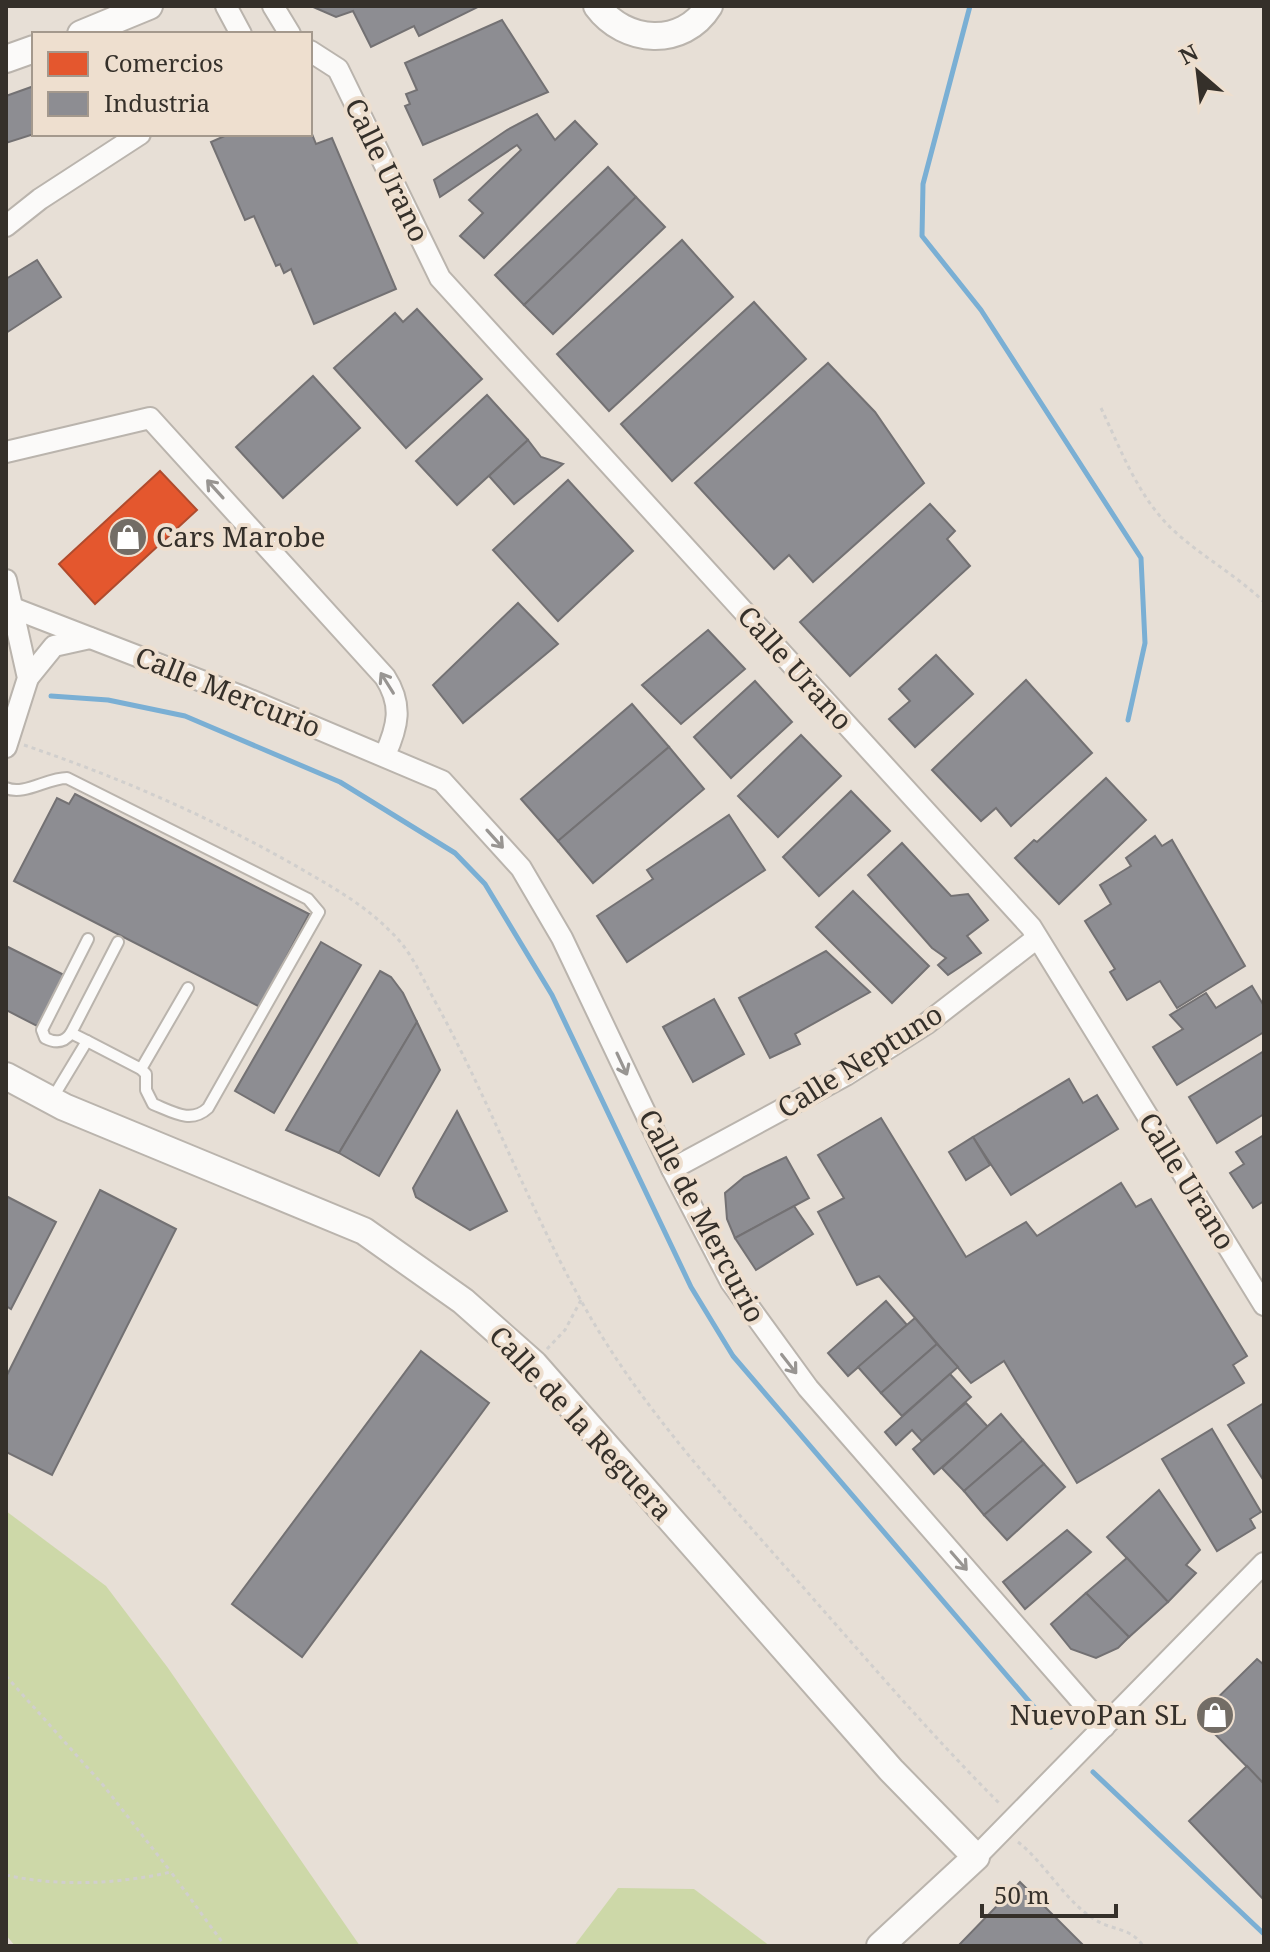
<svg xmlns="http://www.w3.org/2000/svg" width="1270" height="1952" viewBox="0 0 1270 1952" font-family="'Noto Serif',serif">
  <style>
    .green { fill: #cdd8a8 }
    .shops { fill: #e4572e; stroke: #b04b2d; stroke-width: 2 }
    .industry { fill: #8d8d92; stroke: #737173; stroke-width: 2 }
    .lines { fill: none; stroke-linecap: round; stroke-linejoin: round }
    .stream { stroke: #7aafd4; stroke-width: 5 }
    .service-casing { stroke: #bab4ad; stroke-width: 14 }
    .minor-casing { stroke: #bab4ad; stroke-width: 24 }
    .tertiary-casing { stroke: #bab4ad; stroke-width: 30 }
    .path { stroke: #d1cfcd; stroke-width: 3; stroke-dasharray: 4 4; stroke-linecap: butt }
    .service { stroke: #fbfaf9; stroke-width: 10 }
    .minor { stroke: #fbfaf9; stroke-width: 20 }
    .tertiary { stroke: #fbfaf9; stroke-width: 26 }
    .oneway { stroke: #989592 }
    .labels { text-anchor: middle; stroke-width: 8; stroke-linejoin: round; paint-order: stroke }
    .street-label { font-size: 28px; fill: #35302a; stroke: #eedfcf }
    .poi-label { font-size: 28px; fill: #35302a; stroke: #eedfcf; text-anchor: start }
  </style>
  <rect width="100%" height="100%" fill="#e7dfd6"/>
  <g class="green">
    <path d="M6,1511l100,75 62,82 192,278h-345l-9,-11z"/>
    <path d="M618,1888l76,1 76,57h-196z"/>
  </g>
  <path class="shops" d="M160,471l37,39 -102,94 -36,-40z"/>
  <g class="industry">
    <path d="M311,6h167v1l-59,29 -5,-10 -43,21 -18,-36 -17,6z"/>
    <path d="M502,20l46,72 -125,53 -18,-39 5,-2 -4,-10 11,-4 -12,-27z"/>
    <path d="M34,86v48l-28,9v-47z"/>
    <path d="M537,114l18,26 20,-19 22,23 -113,114 -24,-22 23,-23 -14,-13 52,-50 -4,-5 -77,52 -6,-17 73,-50z"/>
    <path d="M310,129l6,15 16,-6 64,151 -82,35 -23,-55 -7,4 -4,-9 -4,2 -22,-50 -9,4 -34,-78 18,-8h81z"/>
    <path d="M608,167l28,30 -112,108 -29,-30z"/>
    <path d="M636,197l29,30 -112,107 -29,-29z"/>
    <path d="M682,240l51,57 -124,114 -52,-57z"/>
    <path d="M37,260l24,37 -55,36v-54z"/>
    <path d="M754,302l52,57 -134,122 -51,-57z"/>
    <path d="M417,309l65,70 -76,69 -72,-80 61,-55 8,9z"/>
    <path d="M828,363l47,49 49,71 -111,99 -24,-27 -15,14 -79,-86z"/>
    <path d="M313,376l47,52 -77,70 -47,-51z"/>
    <path d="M487,395l41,45 -71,65 -41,-44z"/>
    <path d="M528,440l13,17 22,7 -49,40 -25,-28z"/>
    <path d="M568,480l65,71 -75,70 -65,-71z"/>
    <path d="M930,504l25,27 -8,8 23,27 -120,110 -50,-54z"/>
    <path d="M518,603l40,41 -95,79 -30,-38z"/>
    <path d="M708,630l37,39 -64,55 -39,-39z"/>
    <path d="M936,655l37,39 -58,53 -26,-28 21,-18 -11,-12z"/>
    <path d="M1026,680l66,73 -81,73 -15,-18 -15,13 -49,-51z"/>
    <path d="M755,681l37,41 -61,56 -37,-41z"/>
    <path d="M632,704l37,43 -111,94 -37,-42z"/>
    <path d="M801,735l40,41 -63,61 -40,-41z"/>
    <path d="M669,747l35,42 -111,94 -35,-42z"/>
    <path d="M1106,778l40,42 -87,84 -44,-46 19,-18 3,2z"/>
    <path d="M851,791l39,40 -71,65 -36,-39z"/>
    <path d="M75,794l234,120 -49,93 -246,-126 43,-83 12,6z"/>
    <path d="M729,815l36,55 -138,92 -30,-46 56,-37 -6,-9z"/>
    <path d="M1155,836l7,10 10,-6 73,126 -68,42 -17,-27 -33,19 -17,-28 5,-3 -30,-48 26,-17 -11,-19 31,-19 -5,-8z"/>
    <path d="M902,843l49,53 17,-2 20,26 -21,16 14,17 -33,22 -10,-10 8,-7 -14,-10 -64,-73z"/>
    <path d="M853,891l76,75 -37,37 -76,-76z"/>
    <path d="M321,942l40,23 -87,148 -39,-22z"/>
    <path d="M6,946l60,30 -27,51 -33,-17z"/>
    <path d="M826,951l44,41 -75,42 5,10 -30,14 -31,-60z"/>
    <path d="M380,971l11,6 12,16 14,29 -78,131 -53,-23z"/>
    <path d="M1252,986l12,20v26l-87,53 -24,-38 30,-18 -13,-14 36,-22 10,15z"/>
    <path d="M714,999l30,55 -51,28 -30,-55z"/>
    <path d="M417,1022l23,48 -61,106 -40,-23z"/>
    <path d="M1264,1051v63l-47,29 -28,-46z"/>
    <path d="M1069,1079l14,24 14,-8 21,34 -107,66 -38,-58z"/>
    <path d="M457,1111l50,100 -37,19 -54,-33 -3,-9z"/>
    <path d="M881,1118l85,139 60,-35 11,14 84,-53 15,24 15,-8 96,157 -14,9 11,18 -167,100 -73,-122 -33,22 -92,-107 -22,9 -39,-73 26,-14 -26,-43z"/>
    <path d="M1264,1135v66l-11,7 -23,-35 14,-9 -8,-12z"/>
    <path d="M973,1137l17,28 -24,15 -17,-28z"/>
    <path d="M786,1157l23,41 -74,40 -8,-19 -2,-26 19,-16z"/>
    <path d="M100,1190l76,39 -124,246 -46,-23v-75z"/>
    <path d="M6,1196l50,26 -45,87 -5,-3z"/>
    <path d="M794,1206l19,28 -57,36 -21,-32z"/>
    <path d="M886,1301l21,24 -59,51 -20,-23z"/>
    <path d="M915,1318l22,26 -56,49 -23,-26z"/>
    <path d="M937,1344l21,23 -56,49 -21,-23z"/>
    <path d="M421,1351l68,52 -187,254 -70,-53z"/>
    <path d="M950,1374l21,23 -49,44 -10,-11 -16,15 -11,-13z"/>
    <path d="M966,1403l22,24 -54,47 -21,-25z"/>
    <path d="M1264,1403v78l-36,-56z"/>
    <path d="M1001,1414l22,26 -59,51 -22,-23z"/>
    <path d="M1212,1429l49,83 -11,7 5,9 -38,23 -55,-92z"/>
    <path d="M1023,1440l21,24 -60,51 -20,-24z"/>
    <path d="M1044,1464l21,23 -58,53 -23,-25z"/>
    <path d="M1159,1490l41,60 -14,15 10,8 -28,29 -61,-65z"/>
    <path d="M1067,1530l24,22 -66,57 -22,-27z"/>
    <path d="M1127,1558l41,44 -39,35 -43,-44z"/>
    <path d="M1086,1593l43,44 -11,11 -22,10 -25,-9 -20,-25z"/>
    <path d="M1257,1659l7,6v119l-66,-67z"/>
    <path d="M1247,1766l17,18v116l-75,-79z"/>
    <path d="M1020,1882l64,64h-126z"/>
  </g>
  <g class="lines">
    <g class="stream">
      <path d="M970,6l-47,178 -1,52 59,74 160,248 4,85 -17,77"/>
      <path d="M51,696l57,4 77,16 155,66 115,71 30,31 67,111 139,292 42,69 318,371"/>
      <path d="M1093,1772l171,162"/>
    </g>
    <defs>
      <g id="service">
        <path d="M6,788c18,8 41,-10 61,-10l241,121 11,13 -111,196c-17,16 -35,4 -55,-4l-7,-14v-16l-5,-5 -54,-28 -35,58"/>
        <path d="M71,1033c-7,10 -16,10 -26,5l-3,-8 46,-91"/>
        <path d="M87,1041l-16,-8 47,-91"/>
        <path d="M141,1069l47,-81"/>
      </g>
      <g id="minor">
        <path d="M226,6l15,28"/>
        <path d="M273,6l17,28"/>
        <path d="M310,51l28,18 102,209 591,649 233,378"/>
        <path d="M6,226l34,-27 100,-65"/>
        <path d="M6,452l144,-34 235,259c18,28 13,49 0,78"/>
        <path d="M6,580l22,98 -22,69"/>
        <path d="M13,608l230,89 199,84 79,87 41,70 110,231 59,113 77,106 296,339"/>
        <path d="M28,678l26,-32 36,-8"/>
        <path d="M672,1169l174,-94 80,-51 111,-86"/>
        <path d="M976,1857l288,-294"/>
      </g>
      <g id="tertiary">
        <path d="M597,6c28,38 86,42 112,0"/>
        <path d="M81,34l68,-28"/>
        <path d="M6,59l28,-10"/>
        <path d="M6,1076l58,31 300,124 99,70 71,63 357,406 85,87 -96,89"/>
      </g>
    </defs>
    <use href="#service" class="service-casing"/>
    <use href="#minor" class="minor-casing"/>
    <use href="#tertiary" class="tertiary-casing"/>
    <g class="path">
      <path d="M1101,408c20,42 37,89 72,122 29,27 62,44 91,72"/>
      <path d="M24,745c97,33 191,74 279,125 31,18 61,35 86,60 23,21 33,48 48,75 56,102 96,214 155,315 56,95 131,176 203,258 68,77 134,155 206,227"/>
      <path d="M547,1349l18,-19 16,-30"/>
      <path d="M6,1676l97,109 68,87"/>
      <path d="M1018,1842c28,22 46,58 76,77 18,12 37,8 49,27"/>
      <path d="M6,1875c52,12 113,9 165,-3l54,74"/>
    </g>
    <use href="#service" class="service"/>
    <use href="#minor" class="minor"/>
    <use href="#tertiary" class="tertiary"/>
  </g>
  <defs><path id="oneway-shaft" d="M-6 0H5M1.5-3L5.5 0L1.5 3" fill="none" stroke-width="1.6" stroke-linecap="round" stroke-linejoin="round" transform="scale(2)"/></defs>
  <g class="oneway">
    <use href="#oneway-shaft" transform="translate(215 489) rotate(-132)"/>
    <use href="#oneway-shaft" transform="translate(387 683) rotate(-122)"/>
    <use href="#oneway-shaft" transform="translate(495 839) rotate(48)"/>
    <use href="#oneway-shaft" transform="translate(622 1064) rotate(65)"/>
    <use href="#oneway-shaft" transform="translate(789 1364) rotate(52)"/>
    <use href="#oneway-shaft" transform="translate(959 1561) rotate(49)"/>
  </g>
  <defs>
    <symbol id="shop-disc" viewBox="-11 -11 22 22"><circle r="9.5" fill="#736d66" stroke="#eedfcf"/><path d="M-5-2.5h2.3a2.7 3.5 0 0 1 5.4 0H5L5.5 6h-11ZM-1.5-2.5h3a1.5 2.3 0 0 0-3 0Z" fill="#fff"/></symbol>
  </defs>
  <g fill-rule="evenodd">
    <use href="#shop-disc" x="106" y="515" width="44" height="44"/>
    <use href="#shop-disc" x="1193" y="1693" width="44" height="44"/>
  </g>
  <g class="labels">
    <g class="street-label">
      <text transform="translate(387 170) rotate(64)" y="10">Calle Urano</text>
      <text transform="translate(795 668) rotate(48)" y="10">Calle Urano</text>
      <text transform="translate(228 692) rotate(22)" y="10">Calle Mercurio</text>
      <text transform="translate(860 1061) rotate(-32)" y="10">Calle Neptuno</text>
      <text transform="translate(1187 1181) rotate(58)" y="10">Calle Urano</text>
      <text transform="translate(702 1216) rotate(62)" y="10">Calle de Mercurio</text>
      <text transform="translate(581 1423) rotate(47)" y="10">Calle de la Reguera</text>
    </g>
    <g class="poi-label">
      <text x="156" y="547">Cars Marobe</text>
      <text x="1187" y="1725" text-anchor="end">NuevoPan SL</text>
    </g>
  </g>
  <rect width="1270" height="1952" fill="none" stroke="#35302a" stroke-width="16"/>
  <rect x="32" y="32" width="280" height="104" fill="#eedfcf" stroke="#a4998d" stroke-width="2"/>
  <rect x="48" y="52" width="40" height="24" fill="#e4572e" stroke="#a4998d" stroke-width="2"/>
  <text x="104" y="72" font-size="24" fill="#35302a">Comercios</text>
  <rect x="48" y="92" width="40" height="24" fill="#8d8d92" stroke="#a4998d" stroke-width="2"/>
  <text x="104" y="112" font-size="24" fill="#35302a">Industria</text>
  <g transform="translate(1198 72) rotate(332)" stroke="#eedfcf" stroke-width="6" paint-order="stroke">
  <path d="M0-6L14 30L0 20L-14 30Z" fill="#35302a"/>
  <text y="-12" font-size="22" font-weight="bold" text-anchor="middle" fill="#35302a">N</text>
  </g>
  <path d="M982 1904v12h134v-12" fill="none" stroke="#35302a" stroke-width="4"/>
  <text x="994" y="1904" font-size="24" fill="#35302a" stroke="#eedfcf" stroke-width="6" paint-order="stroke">50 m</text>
</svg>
